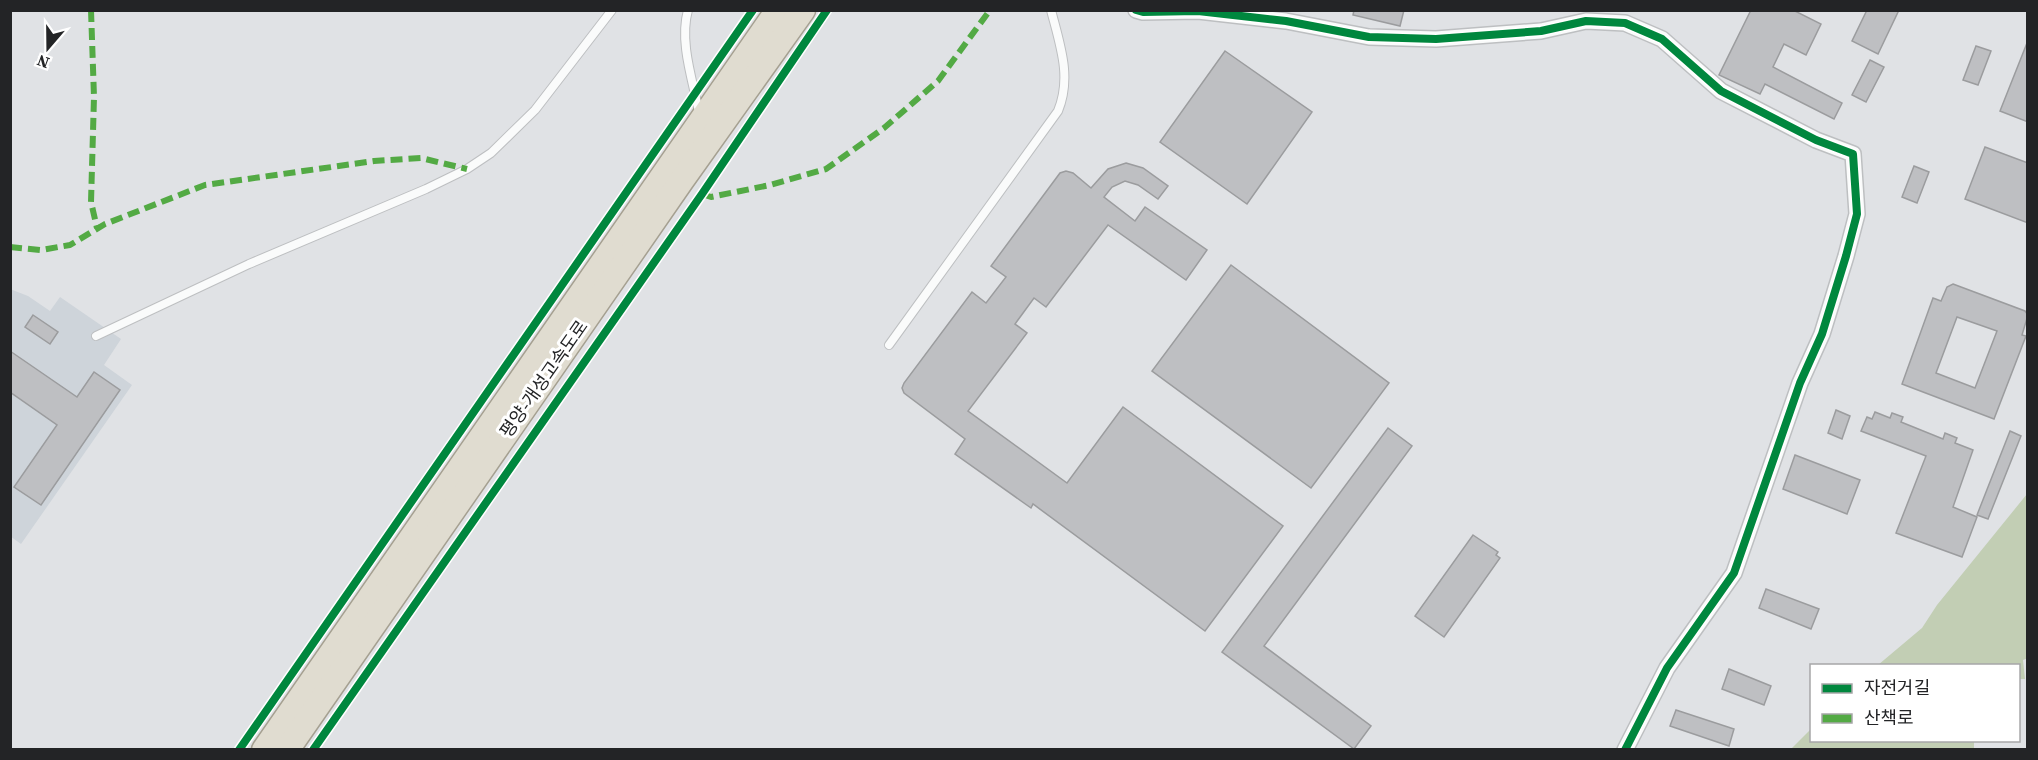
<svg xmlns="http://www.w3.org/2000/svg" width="2038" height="760" viewBox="0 0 2038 760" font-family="'Source Serif 4','Noto Sans KR',serif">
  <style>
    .built { fill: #ced4da }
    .green { fill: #c2ceb4 }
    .building { fill: #bebfc2; stroke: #9b9c9e; stroke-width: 1.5; fill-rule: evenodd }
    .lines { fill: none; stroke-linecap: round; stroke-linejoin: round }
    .service-casing { stroke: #bdbfc1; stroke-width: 10 }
    .minor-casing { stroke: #bdbfc1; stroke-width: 18 }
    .trunk-casing { stroke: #a5a091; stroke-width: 27 }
    .service { stroke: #fafbfb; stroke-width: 8 }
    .minor { stroke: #fafbfb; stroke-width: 15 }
    .trunk { stroke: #e0dcd0; stroke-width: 24 }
    .quiet { stroke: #53aa44; stroke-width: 6; stroke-dasharray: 12 6; stroke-linecap: butt }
    .cycleway-casing { stroke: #fff; stroke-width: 11 }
    .cycleway { stroke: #00873e; stroke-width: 8 }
    .labels { text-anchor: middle; stroke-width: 6; stroke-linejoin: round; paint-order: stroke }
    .street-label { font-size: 18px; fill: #232426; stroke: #fff }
  </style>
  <rect width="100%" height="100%" fill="#e0e2e5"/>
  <path class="built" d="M10,289l18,7 22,15 10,-14 61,42 -17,26 28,20 -111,159 -11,-8z"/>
  <g class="green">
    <path d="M2027,494l1,164 -5,2 2,19h-6l-1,-13 -140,-1 44,-37 15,-23z"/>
    <path d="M1811,729l1,11 162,1v8h-183z"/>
  </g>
  <g class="building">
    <path d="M1354,10h50l-4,16 -47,-11z"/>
    <path d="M1751,10h42l28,14 -15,31 -22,-11 -11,23 69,36 -8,16 -69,-35 -5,10 -41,-19z"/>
    <path d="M1867,10h32l-21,44 -26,-13z"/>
    <path d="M2027,43h1v79l-28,-11z"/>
    <path d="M1976,46l15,5 -13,34 -15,-5z"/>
    <path d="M1225,51l87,61 -65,92 -87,-62z"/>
    <path d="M1870,60l14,7 -18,35 -14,-7z"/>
    <path d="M1985,147l43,16v60l-63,-24z"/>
    <path d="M1126,163l17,5 25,18 -10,13 -20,-14 -13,-4 -13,6 -8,10 31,24 10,-14 62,43 -21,30 -78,-55 -62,82 -12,-9 -19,26 12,9 -59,78 99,72 56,-76 160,119 -78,105 -172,-127 -2,4 -76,-54 10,-15 -61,-46 -2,-5 2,-5 68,-91 14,11 20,-26 -15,-11 69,-93 6,-2 7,2 18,15 17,-19z"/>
    <path d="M1914,166l15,6 -12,31 -15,-6z"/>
    <path d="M1231,265l158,118 -78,105 -159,-117z"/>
    <path d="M1953,284l72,27 3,4 -6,20 4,1 -32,83 -92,-35 31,-86 8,3 6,-14zM1957,317l40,14 -22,57 -39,-15z"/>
    <path d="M33,315l25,17 -8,12 -25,-17z"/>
    <path d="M10,351l67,46 17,-25 26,18 -79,115 -27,-18 43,-62 -47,-33z"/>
    <path d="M1836,410l14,6 -8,23 -14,-6z"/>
    <path d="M1875,412l15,6 2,-5 11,4 -2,5 42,17 2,-6 12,5 -2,5 18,7 -20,57 24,10 -15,40 -66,-24 30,-77 -65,-25 6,-14 5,2z"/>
    <path d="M1388,428l24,18 -148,200 107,80 -17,23 -132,-97z"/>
    <path d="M2010,431l11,5 -33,83 -11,-4z"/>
    <path d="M1795,455l65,25 -13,34 -64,-25z"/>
    <path d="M1473,535l25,17 -2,3 4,3 -56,79 -29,-21z"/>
    <path d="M1766,589l53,20 -8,20 -52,-21z"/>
    <path d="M1729,669l42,17 -7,19 -42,-16z"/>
    <path d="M1676,710l58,19 -5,17 -59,-20z"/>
  </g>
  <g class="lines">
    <defs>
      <g id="service">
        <path d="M688,10c-9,32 5,71 11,102"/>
        <path d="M96,336l153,-72 177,-75 41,-20 24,-16 44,-43 77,-100"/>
        <path d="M889,345l169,-234c14,-34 2,-66 -7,-101"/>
      </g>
      <path id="minor" d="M1136,10l7,2 55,-1 88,10 83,16 67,2 105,-8 45,-10 39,2 37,16 59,52 95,49 37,14 4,60 -11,42 -24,78 -22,49 -66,190 -67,95 -42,82"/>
      <g id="trunk">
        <path d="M264,750l514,-740"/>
        <path d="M287,750l395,-570 121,-170"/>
      </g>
    </defs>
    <use href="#service" class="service-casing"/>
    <use href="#minor" class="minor-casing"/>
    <use href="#trunk" class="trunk-casing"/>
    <use href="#service" class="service"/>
    <use href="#minor" class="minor"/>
    <use href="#trunk" class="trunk"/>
    <g class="quiet">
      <path d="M91,10l3,87 -3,105 6,26"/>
      <path d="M702,194l9,3 59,-12 56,-16 58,-41 54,-47 52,-71"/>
      <path d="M10,247l31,3 29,-5 35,-21 100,-39 169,-24 47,-3 46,11"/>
    </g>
    <defs>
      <g id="cycleway">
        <path d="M1136,10l7,2 55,-1 88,10 83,16 67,2 105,-8 45,-10 39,2 37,16 59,52 95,49 37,14 4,60 -11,42 -24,78 -22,49 -66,190 -67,95 -42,82"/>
        <path d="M239,750l514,-740"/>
        <path d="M313,750l389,-556 125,-184"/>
      </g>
    </defs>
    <use href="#cycleway" class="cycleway-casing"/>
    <use href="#cycleway" class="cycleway"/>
  </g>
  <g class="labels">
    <g class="street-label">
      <text transform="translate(544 379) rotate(-55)" y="6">평양-개성고속도로</text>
    </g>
  </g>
  <rect width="2038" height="760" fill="none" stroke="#232426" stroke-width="24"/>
  <rect x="1810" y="664" width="210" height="78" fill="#ffffff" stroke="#a7a7a8" stroke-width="1.5"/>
  <rect x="1822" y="684" width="30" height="9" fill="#00873e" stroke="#a7a7a8" stroke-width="1.5"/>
  <text x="1864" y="694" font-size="18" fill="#232426">자전거길</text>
  <rect x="1822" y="714" width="30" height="9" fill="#53aa44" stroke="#a7a7a8" stroke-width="1.5"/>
  <text x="1864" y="724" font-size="18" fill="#232426">산책로</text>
  <g transform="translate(48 48) rotate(200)" stroke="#ffffff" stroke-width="4.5" paint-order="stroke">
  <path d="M0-4.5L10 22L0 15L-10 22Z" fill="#232426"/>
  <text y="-9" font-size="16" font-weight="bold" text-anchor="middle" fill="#232426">N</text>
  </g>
</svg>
